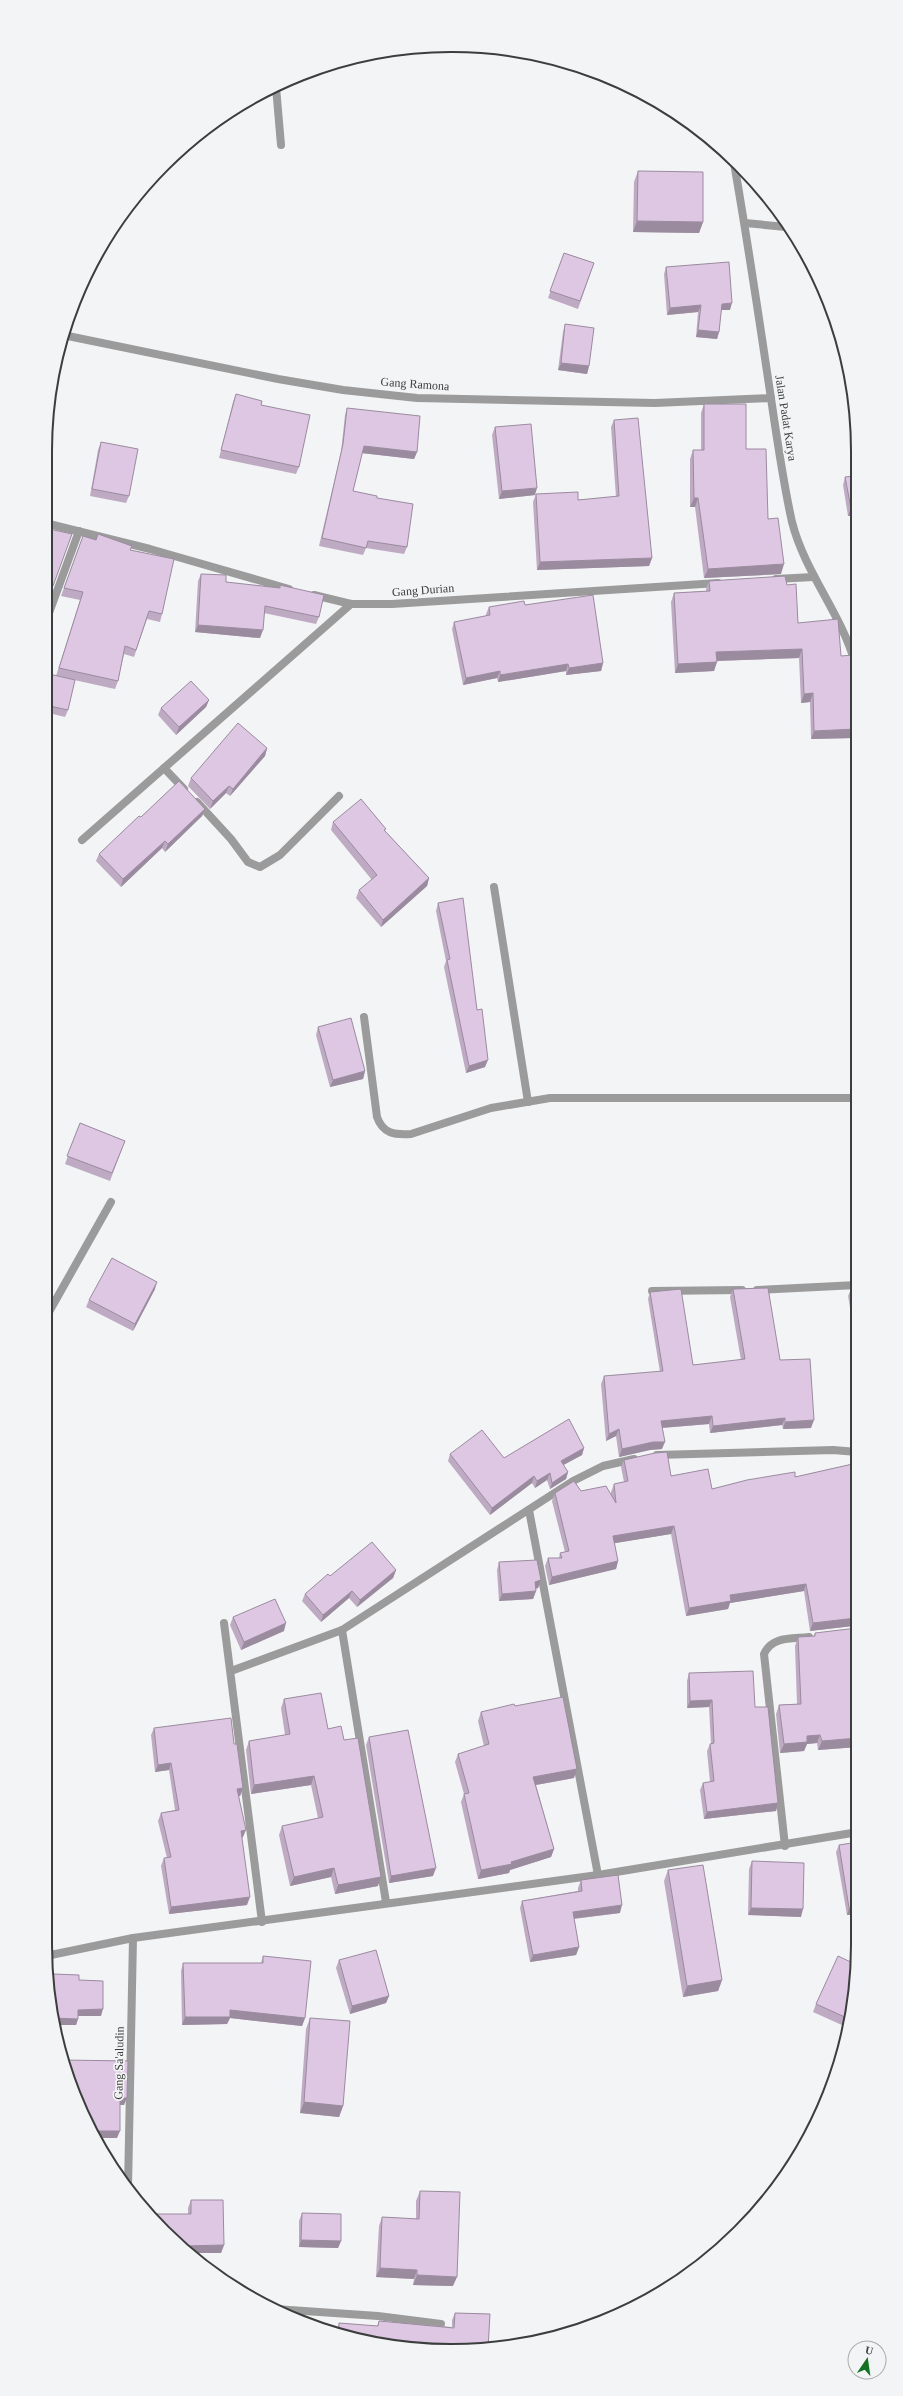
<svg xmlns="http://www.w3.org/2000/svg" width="903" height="2396" viewBox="0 0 903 2396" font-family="Georgia,serif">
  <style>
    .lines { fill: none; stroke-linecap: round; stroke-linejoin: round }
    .street { stroke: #9c9b9b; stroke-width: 8 }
    .wall { fill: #beabc3 }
    .shaded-wall { fill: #9b8b9f }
    .building { fill: #ddc7e3; stroke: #9b8b9f }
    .labels { text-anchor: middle; stroke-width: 3.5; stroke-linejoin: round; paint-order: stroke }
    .street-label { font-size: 12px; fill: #3c3d3d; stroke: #f3f4f5 }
    .rim { fill: none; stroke: #3c3d3d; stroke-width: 2 }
  </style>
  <rect width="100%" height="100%" fill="#f3f4f5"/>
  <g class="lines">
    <g class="street">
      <path d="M276,87l5,58"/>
      <path d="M734,163c13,74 24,148 35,222 7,46 13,92 23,137 13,51 49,91 63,141"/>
      <path d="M745,223l41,4"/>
      <path d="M63,335l215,44 65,11 74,8 238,5 116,-5"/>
      <path d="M45,523l105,26 139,40"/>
      <path d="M776,579l37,-2"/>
      <path d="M314,595l37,9h41l326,-21"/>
      <path d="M45,624l34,-93"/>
      <path d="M164,768l20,21"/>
      <path d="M197,802l34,37 17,23 12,5 20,-12 59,-59"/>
      <path d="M82,840l269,-236"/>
      <path d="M494,887l34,215"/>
      <path d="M364,1017l13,100c6,17 18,18 34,17l80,-26 59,-10h306"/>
      <path d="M757,1290l100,-5"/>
      <path d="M652,1291l90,-1"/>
      <path d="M45,1319l66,-117"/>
      <path d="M657,1455l176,-5 24,2"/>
      <path d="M529,1510l69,365"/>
      <path d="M224,1623l38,299"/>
      <path d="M342,1630l44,272"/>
      <path d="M231,1671l111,-41 231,-149 30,-15 31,-7"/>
      <path d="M785,1846l-21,-192c8,-18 28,-15 45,-17"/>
      <path d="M46,1956l87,-18 465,-63 260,-43"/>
      <path d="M128,2188l5,-250"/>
      <path d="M275,2309l103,7 63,8"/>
    </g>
  </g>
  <g class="wall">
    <path d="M638,171l65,51 -4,11 -66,-1 1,-50z"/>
    <path d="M564,253l30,10 -16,46 -30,-11z"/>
    <path d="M666,267l64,43h-9l-2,22 -2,7 -21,-2 2,-25 -31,3 -3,-41z"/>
    <path d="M565,324l24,42 -2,8 -29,-4 5,-38z"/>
    <path d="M236,394l25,11 38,62 -3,7 -77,-16 14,-56z"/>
    <path d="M704,404l42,45 22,70 13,55 -77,4 -9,-71h-5v-48l3,-9h8v-37z"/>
    <path d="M347,408l70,44 -3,7 -52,-6 -9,38 24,7 30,49 -3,7 -38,-6 -3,7 -44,-9 22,-94 4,-37z"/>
    <path d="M614,420l38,138 -3,8 -112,4 -4,-68 3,-8 42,6 38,-3 -5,-70z"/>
    <path d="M495,427l40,68 -36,4 -7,-64z"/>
    <path d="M101,442l28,54 -3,7 -36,-7 8,-46z"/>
    <path d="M855,476v39l-7,1 -5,-31 2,-8z"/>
    <path d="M45,528l27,6 -22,59 -5,-1z"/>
    <path d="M83,536l47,14 32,64 -2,8 -13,-3 -13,38 -10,-3 -6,27 -3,8 -59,-13 24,-76 -19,-4z"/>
    <path d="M201,574l25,8 53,6 1,-3 39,32 -3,7 -52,-11 -4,25 -65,-6 3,-51z"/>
    <path d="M709,581l78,4 11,38 43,33 13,82 -43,1 -1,-37 -9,1 -2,-45 -82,3 -3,10 -39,2 -4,-71 3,-9 32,-2v-2z"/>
    <path d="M525,605l78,58 -2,8 -35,4v-4l-68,11 -1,-4 -34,7 -11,-56 2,-7 32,-6v-2l3,-7z"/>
    <path d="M45,673l23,37 -3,7 -20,-5z"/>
    <path d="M209,700l-3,7 -30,28 -18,-20 3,-7z"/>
    <path d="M267,748l-2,8 -35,40 -4,-3 -16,16 -22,-23 3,-8z"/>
    <path d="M205,809l-3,7 -37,36 -3,-4 -41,39 -25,-26 3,-7 42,-37z"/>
    <path d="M333,822l52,9 44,47 -2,8 -46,41 -25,-29 3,-8 13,-10 -41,-50z"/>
    <path d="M438,903l47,164 -19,6 -22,-106 2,-6 -10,-50z"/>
    <path d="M318,1027l47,44 -2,8 -33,8 -14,-52z"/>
    <path d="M80,1123l45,18 -15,40 -45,-17z"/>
    <path d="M857,1288v60l-9,-52 3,-7z"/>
    <path d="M155,1289l-22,42 -47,-24 3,-7z"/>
    <path d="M733,1289l47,71 31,68 -28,1 -1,-4 -72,8 -1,-9 -46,4 -1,21 -12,1 -31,7 -3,-21 -10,5 -5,-57 3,-8 56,-4 -12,-73 2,-7 43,73 48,-5 -11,-63z"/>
    <path d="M584,1448l-2,7 -19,10 5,7 -2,7 -16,10 -3,-9 -12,8 -3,-5 -42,32 -42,-54 2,-7 54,4z"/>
    <path d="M624,1460l88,29 83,-12 62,-14v131l-5,1 1,31 -43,5 -6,-40 -74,12 -2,6 -42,7 -15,-82 -57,9 4,18 -2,8 -67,16 -4,-19 3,-8h11l1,-5 5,-1 -13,-51 3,-8 26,-2 30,4v-3l3,-8 10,-2 -3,-15z"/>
    <path d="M499,1562l42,18 -3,8 -2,1v2l-3,8 -34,2 -2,-31z"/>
    <path d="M396,1570l-3,8 -36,29 -8,-9 -28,24 -19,-21 3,-7 25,-18z"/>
    <path d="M233,1617l51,14 -43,19 -11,-25z"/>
    <path d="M815,1633l43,114 -40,3 -1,-7 -10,1 -3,7 -24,2 -4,-39 3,-9 18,-1 -2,-58 3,-9 16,-1z"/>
    <path d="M689,1673l66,34 23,96 -2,8 -72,8 -4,-29 3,-7 7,-1 -3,-31 3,-7h1l-2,-37 -22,1v-27z"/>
    <path d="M284,1699l44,30 16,11 34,146 -43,8 -4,-17 -41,9 -11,-51 3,-9 36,-8 -7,-33 -60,9 -5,-44 3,-9 36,-6 -4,-27z"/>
    <path d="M515,1706l59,72 -38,7 18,64 -3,8 -41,13 -1,3 -31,6 -17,-77 3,-8 -9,-32 3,-8 26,-8 -6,-25 3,-9z"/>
    <path d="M154,1728l80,16 9,44 -3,8h-1l4,41 -1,1 5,67 -78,9 -8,-48 3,-8h3l-9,-37 3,-8 14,-3 -6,-40 -14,2 -4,-37z"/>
    <path d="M369,1737l64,139 -44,7 -23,-138z"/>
    <path d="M858,1842v72l-11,1 -11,-63 3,-7z"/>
    <path d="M752,1861l49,56 -53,-2 1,-46z"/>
    <path d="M668,1870l54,110 -4,11 -35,6 -19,-116z"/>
    <path d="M581,1880l39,33 -46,6 5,28 -3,8 -46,7 -10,-54 2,-7 56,-10v-3z"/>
    <path d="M263,1956l42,62 -3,8 -72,-8 -3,6 -45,1 -1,-54 2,-8h78z"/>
    <path d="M339,1960l50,36 -3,7 -36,11 -14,-46z"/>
    <path d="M855,1964l-6,51 -5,11 -31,-14 3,-8z"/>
    <path d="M53,1974l26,6 22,36h-23v3l-2,6h-23l-3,-25 1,-20z"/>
    <path d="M310,2018l33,88 -4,11 -39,-4 6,-84z"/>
    <path d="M420,2191l33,95 -40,-1 1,-6 -38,-2 3,-51 3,-9 34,2v-18z"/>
    <path d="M191,2200l33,45 -3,8h-33l-4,-3 -32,-31 2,-5h34v-6z"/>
    <path d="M302,2213l39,28 -3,7 -39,-1v-26z"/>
    <path d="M455,2313l35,1 -92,33 -62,-14 1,-3 2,-7 38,3 2,-5 73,6v-7z"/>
  </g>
  <g class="shaded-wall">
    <path d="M637,221l66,1 -4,11 -66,-1z"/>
    <path d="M732,303l-2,7h-11l3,-6z"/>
    <path d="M701,305l-3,7 -31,3 3,-7z"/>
    <path d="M698,330l21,2 -2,7 -21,-2z"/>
    <path d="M561,363l28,3 -2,8 -29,-4z"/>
    <path d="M364,446l53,6 -3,7 -53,-6z"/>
    <path d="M537,488l-2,7 -36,4 3,-8z"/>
    <path d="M694,498h4l-3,9h-5z"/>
    <path d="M851,508h4v7l-7,1z"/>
    <path d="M652,558l-3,8 -112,4 3,-8z"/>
    <path d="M784,564l-3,10 -77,4 4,-9z"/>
    <path d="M198,625l65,5 -3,8 -65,-6z"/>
    <path d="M802,649l-3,9 -86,3 3,-9z"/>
    <path d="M717,662l-3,9 -39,2 3,-9z"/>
    <path d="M603,663l-2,8 -35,4 3,-7z"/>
    <path d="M568,664l-2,7 -68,11 2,-7z"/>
    <path d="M500,671l-3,7 -34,7 3,-7z"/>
    <path d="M813,693l-3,9 -9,1 3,-9z"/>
    <path d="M209,700l-3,7 -30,28 3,-8z"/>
    <path d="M855,729v5l-1,4 -43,1 3,-8z"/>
    <path d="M267,748l-2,8 -35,40 3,-7z"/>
    <path d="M229,786l-3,7 -16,16 3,-8z"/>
    <path d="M205,809l-3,7 -37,36 3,-8z"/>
    <path d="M165,841l-3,7 -41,39 2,-8z"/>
    <path d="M429,878l-2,8 -46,41 2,-7z"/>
    <path d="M488,1060l-3,7 -19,6 3,-7z"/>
    <path d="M365,1071l-2,8 -33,8 3,-7z"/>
    <path d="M157,1282l-2,7 -22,42 2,-7z"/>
    <path d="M712,1416l-3,8 -50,4 2,-7z"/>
    <path d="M785,1418l-3,7 -72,8 3,-7z"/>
    <path d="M814,1420l-3,8 -28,1 2,-7z"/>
    <path d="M619,1429l-3,7 -10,5 3,-7z"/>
    <path d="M653,1442h12l-3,7 -12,1 -31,7 3,-8z"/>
    <path d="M584,1448l-2,7 -24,13 3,-7z"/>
    <path d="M568,1472l-2,7 -16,10 2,-6z"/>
    <path d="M550,1473l-3,7 -12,8 2,-7z"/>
    <path d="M534,1476l-2,7 -42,32 2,-7z"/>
    <path d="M674,1526l-3,8 -61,10 3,-8z"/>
    <path d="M618,1561l-2,8 -67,16 3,-8z"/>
    <path d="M396,1570l-3,8 -36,29 3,-7z"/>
    <path d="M541,1580l-3,8 -6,1 3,-7z"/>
    <path d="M806,1584l-2,7 -74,12 -2,6 -42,7 3,-8 41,-13z"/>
    <path d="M851,1587h6v7l-9,1z"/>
    <path d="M352,1591l-3,7 -28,24 2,-7z"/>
    <path d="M536,1591l-3,8 -34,2 3,-7z"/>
    <path d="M856,1618l-3,8 -43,5 3,-8z"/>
    <path d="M286,1623l-2,8 -43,19 3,-8z"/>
    <path d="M712,1700l-3,7 -22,1 3,-7z"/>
    <path d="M820,1735l-3,8 -10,1 -3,7 -24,2 4,-9 23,-8z"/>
    <path d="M858,1738v9l-40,3 4,-9z"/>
    <path d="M171,1763l-2,7 -14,2 3,-7z"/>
    <path d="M577,1769l-3,9 -44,8 3,-9z"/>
    <path d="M314,1776l-3,9 -60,9 3,-9z"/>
    <path d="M243,1788l-3,8 -6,1 3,-8z"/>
    <path d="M778,1803l-2,8 -72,8 3,-7z"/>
    <path d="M246,1830l-3,7 -5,2 3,-8z"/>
    <path d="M554,1849l-3,8 -41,13 -1,3 -31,6 3,-9z"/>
    <path d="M334,1868l-3,9 -41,9 4,-9z"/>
    <path d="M436,1868l-3,8 -44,7 2,-7z"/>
    <path d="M381,1877l-3,9 -43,8 3,-9z"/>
    <path d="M250,1897l-3,8 -78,9 2,-7z"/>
    <path d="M622,1905l-2,8 -50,6 3,-7z"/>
    <path d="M858,1906v8l-11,1 2,-7z"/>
    <path d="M751,1908l52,1 -2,8 -53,-2z"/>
    <path d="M579,1947l-3,8 -46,7 3,-7z"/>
    <path d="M722,1980l-4,11 -35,6 4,-11z"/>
    <path d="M389,1996l-3,7 -36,11 2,-8z"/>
    <path d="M103,2009l-2,7h-25l2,-6z"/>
    <path d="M230,2010l75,8 -3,8 -72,-8 -3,6 -45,1 3,-8z"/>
    <path d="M52,2018l26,1 -2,6h-23z"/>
    <path d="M120,2098h7l-3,7h-7z"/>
    <path d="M304,2102l39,4 -4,11 -39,-4z"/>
    <path d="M92,2131h28l-3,7h-22z"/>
    <path d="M301,2240l40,1 -3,7 -39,-1z"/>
    <path d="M224,2245l-3,8h-33l-6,-5 1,-2z"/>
    <path d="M380,2268l37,2 -3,9 -38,-2z"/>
    <path d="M417,2275l40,2 -4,9 -40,-1z"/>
  </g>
  <g class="building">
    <path d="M638,171l65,1v50l-66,-1z"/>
    <path d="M564,253l30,10 -14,38 -30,-10z"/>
    <path d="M729,262l3,41 -10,1 -3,28 -21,-2 3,-25 -31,3 -4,-41z"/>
    <path d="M565,324l29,4 -5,38 -28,-3z"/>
    <path d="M236,394l26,7 -1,4 49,10 -11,52 -78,-17z"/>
    <path d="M704,404h42v45h20l2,70 10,-1 6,46 -76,5 -10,-71h-4l-1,-48h11z"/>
    <path d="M347,408l73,8 -3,36 -53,-6 -11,45 24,5v2l36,6 -6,43 -39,-6 -2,7 -44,-10 21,-94z"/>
    <path d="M638,418l14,140 -112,4 -4,-68 42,-2v8l41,-4 -5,-76z"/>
    <path d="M531,424l6,64 -35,3 -7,-64z"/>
    <path d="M101,442l37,7 -9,47 -37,-7z"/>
    <path d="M855,476v32h-4l-6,-31z"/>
    <path d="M45,528l27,6 -19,52 -8,-1z"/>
    <path d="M98,534l34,12 -2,4 44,9 -12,55 -13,-3 -13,39 -11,-4 -7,35 -59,-13 24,-76 -19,-4 19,-52 13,4z"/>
    <path d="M201,574l25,1v7l54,6v-3l44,10 -5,22 -54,-11 -2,24 -65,-5z"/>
    <path d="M785,576l2,9 9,-1 2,39 40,-4 3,37 12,-1 2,3v71l-41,2 -1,-38 -9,1 -2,-45 -86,3 1,10 -39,2 -4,-71 36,-2 -1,-10z"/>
    <path d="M593,595l10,68 -34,5 -1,-4 -68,11v-4l-34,7 -12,-56 36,-7 -1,-8 35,-6 1,4z"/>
    <path d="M45,673l30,7 -7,30 -23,-5z"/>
    <path d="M191,681l18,19 -30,27 -18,-19z"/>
    <path d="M238,723l29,25 -34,41 -4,-3 -16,15 -22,-23z"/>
    <path d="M179,781l26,28 -37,35 -3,-3 -42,38 -24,-25 40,-38 2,1z"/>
    <path d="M361,799l25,30 -2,1 45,48 -46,42 -24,-30 18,-15 -44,-53z"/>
    <path d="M463,898l14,112 5,-1 6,51 -19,6 -22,-106 3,-1 -12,-56z"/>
    <path d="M351,1018l14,53 -32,9 -15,-53z"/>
    <path d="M80,1123l45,18 -13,32 -45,-17z"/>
    <path d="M112,1258l45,24 -22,42 -46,-24z"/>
    <path d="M768,1288l12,72 30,-1 4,61 -29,2v-4l-72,8 -1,-10 -51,5 4,21h-12l-31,7 -3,-20 -10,5 -5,-58 59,-5 -13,-79 31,-3 12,76 52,-6 -12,-70z"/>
    <path d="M857,1288v36l-6,-35z"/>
    <path d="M569,1419l15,29 -23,13 7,11 -16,11 -2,-10 -13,8 -3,-5 -42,32 -42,-54 32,-24 22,28z"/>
    <path d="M667,1452l4,24 37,-7 4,20 35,-9 48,-8v5l62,-14v124h-6l5,31 -43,5 -7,-39 -76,11 1,6 -42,7 -15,-82 -61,10 5,25 -66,16 -4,-19h14l-2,-5 9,-2 -14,-58 19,-12 7,10 25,-5 10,17 -2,-19 14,-3 -4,-21 31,-7z"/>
    <path d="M372,1542l24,28 -36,30 -8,-9 -29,24 -18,-21 23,-20 2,2z"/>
    <path d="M537,1560l4,20 -6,2 1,9 -34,3 -3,-32z"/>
    <path d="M275,1599l11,24 -42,19 -11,-25z"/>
    <path d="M857,1628l1,110 -36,3 -2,-6 -13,1v6l-23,2 -5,-39 22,-1 -3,-67 17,-1v-3z"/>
    <path d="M753,1671l2,36h13l10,96 -71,9 -4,-29 11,-2 -4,-37 4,-1 -2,-43 -22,1 -1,-28z"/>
    <path d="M321,1693l7,36 13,-3 3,14 14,-2 23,139 -43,8 -4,-17 -40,9 -12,-51 41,-9 -9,-41 -60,9 -5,-44 41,-7 -6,-35z"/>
    <path d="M563,1697l14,72 -44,8 21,72 -43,13 1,2 -31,6 -17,-76 5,-1 -11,-39 31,-10 -8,-32 33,-8 1,2z"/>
    <path d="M231,1718l3,26h3l6,44 -6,1 9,41 -5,1 9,66 -79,10 -7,-49 7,-1 -10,-44 18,-3 -8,-47 -13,2 -4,-37z"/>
    <path d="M408,1730l28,138 -45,8 -22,-139z"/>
    <path d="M858,1842v64l-9,2 -10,-63z"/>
    <path d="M752,1861l52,2 -1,46 -52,-1z"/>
    <path d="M703,1865l19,115 -35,6 -19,-116z"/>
    <path d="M618,1875l4,30 -49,7 6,35 -46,8 -11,-54 60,-10 -1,-11z"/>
    <path d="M376,1950l13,46 -37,10 -13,-46z"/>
    <path d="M263,1956l48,5 -6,57 -75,-8v7h-45l-2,-54h80z"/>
    <path d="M838,1956l17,8 -6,49 -2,5 -31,-14z"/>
    <path d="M53,1974l26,1v5l24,1v28l-25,1v9l-26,-1z"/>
    <path d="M310,2018l40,3 -7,85 -39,-4z"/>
    <path d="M63,2060l65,1 -1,37h-7v33h-28l-25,-56z"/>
    <path d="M420,2191l40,1 -3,85 -40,-2v-5l-37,-2 2,-51 37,2z"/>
    <path d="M191,2200h32l1,45 -41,1v3l-29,-28v-7h37z"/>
    <path d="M302,2213l39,1v27l-40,-1z"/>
    <path d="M455,2313l35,1 -2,35 -10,1 -80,-3 -59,-13v-11l39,3 1,-5 75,7z"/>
  </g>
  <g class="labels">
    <g class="street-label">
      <text transform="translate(415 384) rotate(4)" y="4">Gang Ramona</text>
      <text transform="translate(786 418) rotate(81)" y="4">Jalan Padat Karya</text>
      <text transform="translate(423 590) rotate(-4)" y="4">Gang Durian</text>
      <text transform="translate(119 2063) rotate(-89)" y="4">Gang Sa'aludin</text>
    </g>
  </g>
  <path d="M0 0H903V2396H0ZM451 52H452A399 399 0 0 1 851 451V1945A399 399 0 0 1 452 2344H451A399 399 0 0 1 52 1945V451A399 399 0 0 1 451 52Z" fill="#f3f4f5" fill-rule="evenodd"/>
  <path class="rim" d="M451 52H452A399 399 0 0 1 851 451V1945A399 399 0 0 1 452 2344H451A399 399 0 0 1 52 1945V451A399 399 0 0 1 451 52Z"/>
  <g transform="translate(867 2360) rotate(13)"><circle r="19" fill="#f3f4f5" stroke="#aaabab"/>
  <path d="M0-3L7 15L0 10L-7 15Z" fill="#147322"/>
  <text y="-6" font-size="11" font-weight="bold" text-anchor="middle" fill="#3c3d3d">U</text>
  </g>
</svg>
